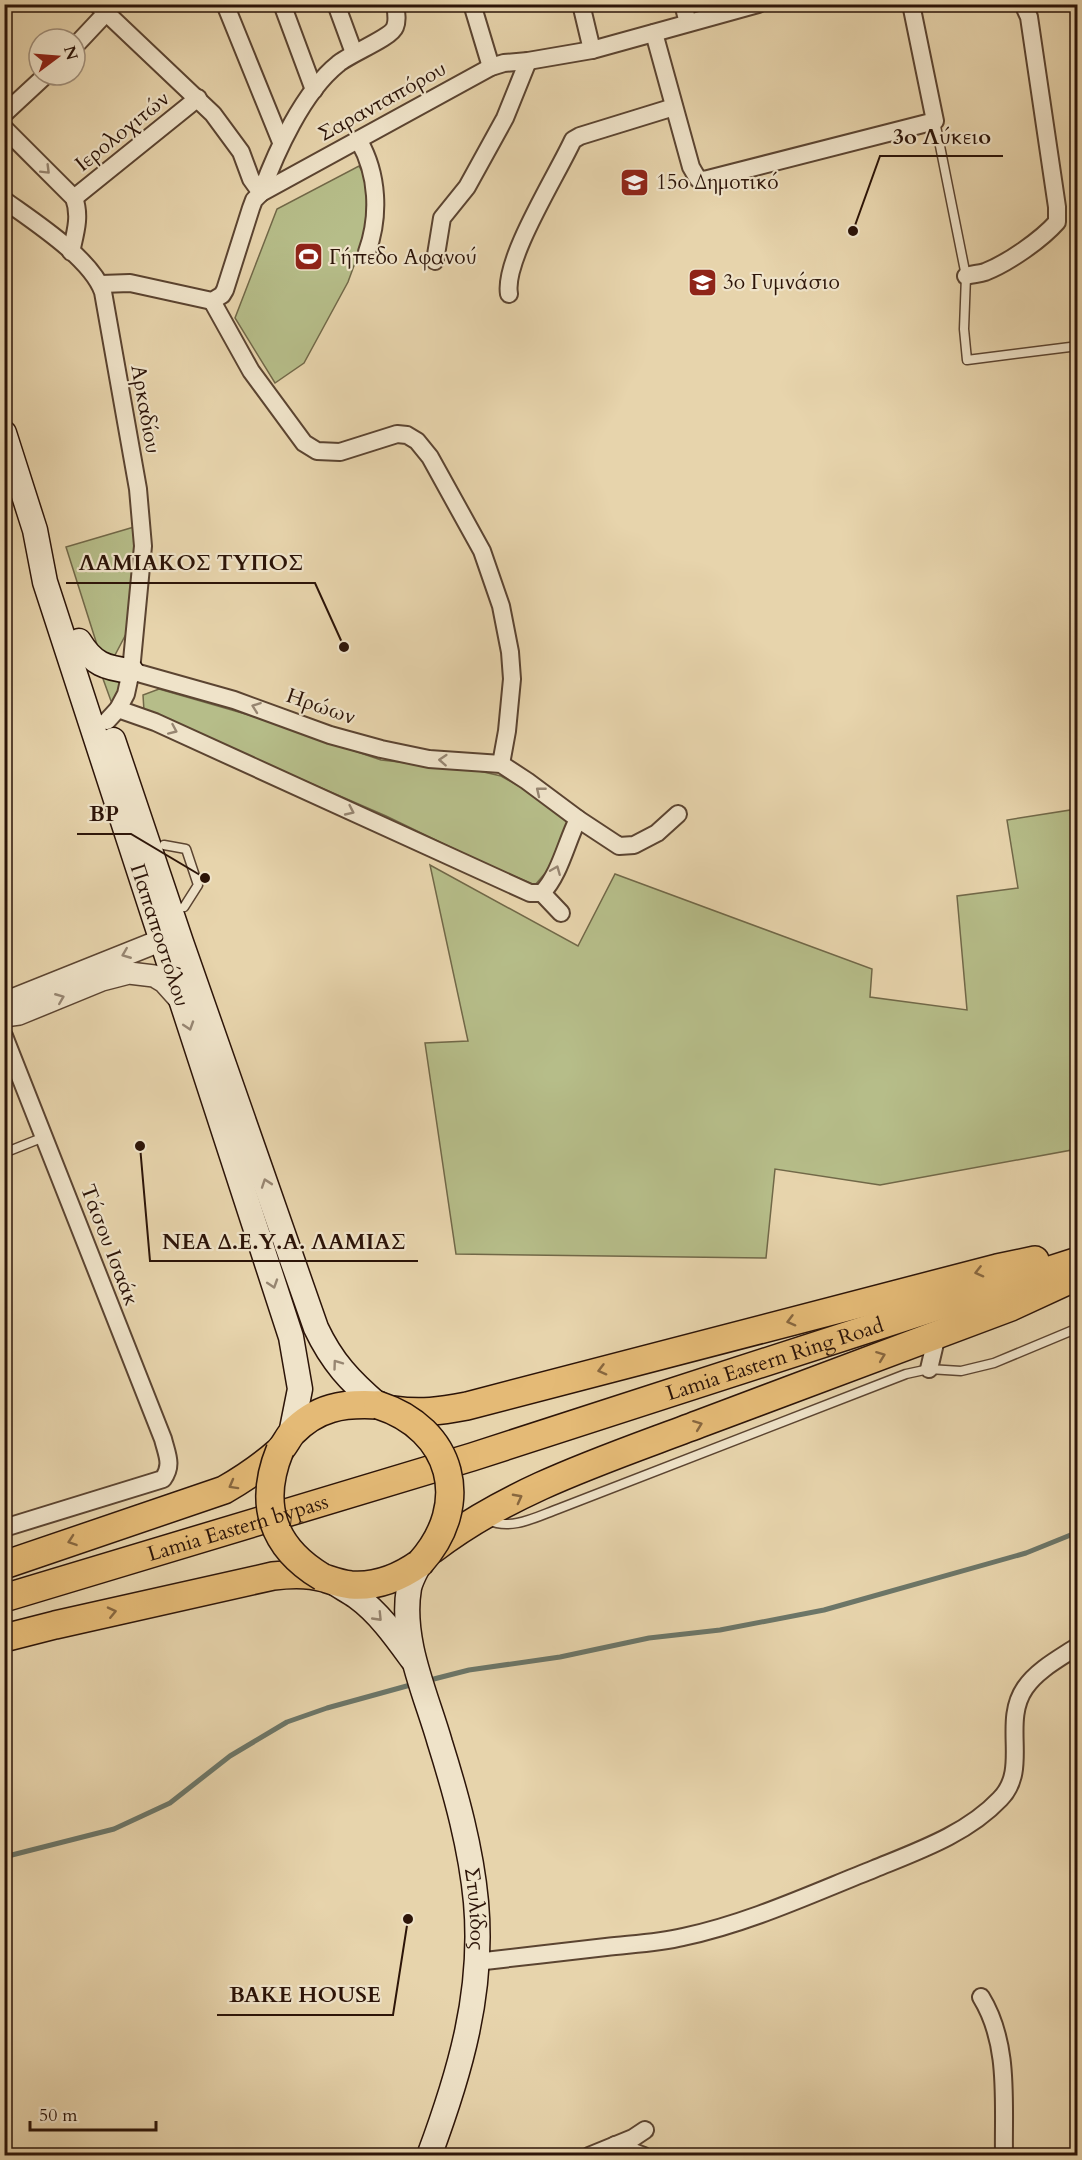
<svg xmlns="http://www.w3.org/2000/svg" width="1082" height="2160" viewBox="0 0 1082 2160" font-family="Cardo,serif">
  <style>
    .green { fill: #b6bd89; stroke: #716848; stroke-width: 1.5 }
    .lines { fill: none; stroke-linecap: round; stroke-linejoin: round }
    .stream { stroke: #6c7668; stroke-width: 5 }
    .service-casing { stroke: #5b4431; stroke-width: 11 }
    .pedestrian-casing { stroke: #5b4431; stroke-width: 15 }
    .minor-casing { stroke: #5b4431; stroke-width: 20 }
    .tertiary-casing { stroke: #5b4431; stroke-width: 24 }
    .secondary-casing { stroke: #2c1408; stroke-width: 27 }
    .primary-casing { stroke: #2c1408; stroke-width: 30 }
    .service { stroke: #efe3c9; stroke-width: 8 }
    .pedestrian { stroke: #efe3c9; stroke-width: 12 }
    .minor { stroke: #efe3c9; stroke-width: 16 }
    .tertiary { stroke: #efe3c9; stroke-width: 21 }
    .secondary { stroke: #efe3c9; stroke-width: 24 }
    .primary { stroke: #e4ba76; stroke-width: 27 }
    .primary-bridge-casing { stroke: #2c1408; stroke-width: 30; stroke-linecap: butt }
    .primary-bridge { stroke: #e4ba76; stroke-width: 27 }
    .oneway { stroke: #978672 }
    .oneway2 { stroke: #88673f }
    .labels { text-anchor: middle; stroke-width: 4.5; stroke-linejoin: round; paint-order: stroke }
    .street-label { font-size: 21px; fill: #2c1408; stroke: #efe3c9 }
    .poi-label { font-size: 21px; fill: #2c1408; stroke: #efe3c9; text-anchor: start }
    .leader { fill: none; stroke: #2c1408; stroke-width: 2 }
    .callout-dot { fill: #2c1408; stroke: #efe3c9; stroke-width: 2 }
    .callout-label { font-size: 22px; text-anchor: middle; font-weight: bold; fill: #2c1408; stroke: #efe3c9; stroke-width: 4.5; stroke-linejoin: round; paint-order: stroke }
  </style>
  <rect width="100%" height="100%" fill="#e7d4ac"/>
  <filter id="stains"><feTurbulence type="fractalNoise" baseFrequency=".00333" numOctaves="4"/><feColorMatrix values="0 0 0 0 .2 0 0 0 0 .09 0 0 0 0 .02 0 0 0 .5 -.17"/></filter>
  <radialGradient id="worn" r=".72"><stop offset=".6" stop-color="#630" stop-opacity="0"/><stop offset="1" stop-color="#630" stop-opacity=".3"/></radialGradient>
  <g class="green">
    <path d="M359,166l8,15 -1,52 -18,49 -44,81 -29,20 -40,-65 42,-109z"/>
    <path d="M134,527l3,15 -4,48 -7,44 -11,21 -10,2 -6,-6 -33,-104z"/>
    <path d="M102,676l24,2 -10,25 -5,-2z"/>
    <path d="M159,689l90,26 132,45 94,10 26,6 30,17 39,29 -17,42 -18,21 -54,-23 -95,-46 -242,-105 -1,-16z"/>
    <path d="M1077,809v340l-197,36 -105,-16 -9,89 -310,-4 -31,-211 43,-2 -38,-176 148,81 37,-72 257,95 -2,28 97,13 -10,-114 61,-8 -11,-68z"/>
  </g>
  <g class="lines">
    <g class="stream">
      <path d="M426,1681l43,-11 91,-13 89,-19 71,-8 104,-20 202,-57 52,-21"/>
      <path d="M4,1857l110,-28 56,-26 60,-47 57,-34 40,-14 87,-24"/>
    </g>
    <defs>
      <g id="service">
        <path d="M935,121l31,155 -2,53 3,31 111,-14"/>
        <path d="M164,845l22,4 12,36 -14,22"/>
        <path d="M4,1153l40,-16"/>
        <path d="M488,1520c23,11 48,-3 70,-11l348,-135 23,-5 32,2 33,-8 84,-35"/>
      </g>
      <path id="pedestrian" d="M4,1072l13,-5"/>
      <g id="minor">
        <path d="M97,4l116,110 28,38 10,27 10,14"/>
        <path d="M225,4l56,138"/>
        <path d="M282,4l32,86"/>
        <path d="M336,4l18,49"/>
        <path d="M472,4l19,63"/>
        <path d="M581,4l11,46"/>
        <path d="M683,4l5,19"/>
        <path d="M654,33l37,134 7,12 6,1 231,-59 -24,-117"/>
        <path d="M75,46l31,-33"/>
        <path d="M4,114l42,-39"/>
        <path d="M4,128l70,70c7,18 1,36 -3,54"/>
        <path d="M359,141c19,33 21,75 8,111"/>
        <path d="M261,193c15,-41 42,-101 77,-129 11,-10 53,-26 57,-37 3,-7 1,-15 0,-23"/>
        <path d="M74,198l124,-100"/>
        <path d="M4,200c29,21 87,58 99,92l35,197 5,57 -12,125 -5,23 -8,15 -11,12"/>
        <path d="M435,261l7,-43 25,-31 38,-69 23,-57"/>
        <path d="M966,276c6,-2 13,-2 19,-4 23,-9 56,-32 72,-50v-15l-28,-190 -6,-13"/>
        <path d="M101,284l29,-1 82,18 10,-6 3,-5 26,-82 3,-8 7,-7 230,-126 13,-4 24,-2 64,-11 166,-46"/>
        <path d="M509,294c-6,-34 48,-119 64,-154l7,-4 94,-29"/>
        <path d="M212,301l39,70 53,72 13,8 23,1 57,-18 10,1 10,6 13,16 52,94 19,55 9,46 2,27 -5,52 -6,33"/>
        <path d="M131,671l103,29 96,35 51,14 48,10 72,5 26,17 51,38 41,27 15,-1 23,-12 21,-19"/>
        <path d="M118,709l37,13 375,171h12c18,-19 24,-50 36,-74"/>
        <path d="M542,893l19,20"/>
        <path d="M4,1036l159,403c4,16 10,26 0,40l-159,49"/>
        <path d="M929,1369l8,-34"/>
        <path d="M476,1962c43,-5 87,-10 130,-15 26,-3 52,-4 77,-10 66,-14 128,-43 191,-68 44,-18 93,-35 126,-70 30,-30 1,-76 25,-111 12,-18 35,-30 53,-42"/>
        <path d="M981,1997c29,47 22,105 23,159"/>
        <path d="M615,2145l29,11"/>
        <path d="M589,2156l44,-18 12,-8"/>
      </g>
      <g id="tertiary">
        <path d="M4,1008l8,-8 150,-60 16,2"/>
        <path d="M4,1016l15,-2 83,-34 27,-7 25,3 10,6 17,19"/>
      </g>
      <g id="secondary">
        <path id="s1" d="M4,433l31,97 10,52 246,755 9,52 -9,45"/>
        <path d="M79,641c14,23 26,27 52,30"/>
        <path d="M113,740l68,202 135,386c16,34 34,53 62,77"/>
        <path id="s2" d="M420,1563c-4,8 -9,16 -11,25 -9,52 17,106 31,155 16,51 31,105 36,159 8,90 -16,171 -47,254"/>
        <path d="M332,1581c8,6 17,10 25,16 22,16 39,40 55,62"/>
      </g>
      <g id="primary">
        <path d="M394,1410c27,4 46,1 73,-4l530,-138 38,-8"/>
        <path d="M432,1550c79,-61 175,-91 267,-126 104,-39 208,-78 312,-117l67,-31"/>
        <path d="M4,1565l220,-75c19,-11 37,-23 54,-38 6,-5 9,-13 14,-19 25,-26 51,-30 86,-28"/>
        <path id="s3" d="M4,1598l468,-141 606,-196"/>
        <path d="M4,1638l51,-13 218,-49c16,-2 35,-3 51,2 9,3 17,6 27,7 26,2 48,-7 69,-22"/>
      </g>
    </defs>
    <use href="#service" class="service-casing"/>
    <use href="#pedestrian" class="pedestrian-casing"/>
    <use href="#minor" class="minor-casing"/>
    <use href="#tertiary" class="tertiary-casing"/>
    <use href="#secondary" class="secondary-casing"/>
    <use href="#primary" class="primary-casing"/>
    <use href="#service" class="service"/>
    <use href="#pedestrian" class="pedestrian"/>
    <use href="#minor" class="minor"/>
    <use href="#tertiary" class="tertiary"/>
    <use href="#secondary" class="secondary"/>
    <use href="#primary" class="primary"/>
    <defs>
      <g id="primary-bridge">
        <path d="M378,1405c75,24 95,99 42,158"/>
        <path d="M280,1450c-22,54 -8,97 42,127"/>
      </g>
    </defs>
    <use href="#primary-bridge" class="primary-bridge-casing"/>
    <use href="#primary-bridge" class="primary-bridge"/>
  </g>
  <defs><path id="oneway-chevron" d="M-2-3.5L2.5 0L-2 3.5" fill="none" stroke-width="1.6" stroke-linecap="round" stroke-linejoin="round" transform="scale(1.5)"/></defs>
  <g class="oneway">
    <use href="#oneway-chevron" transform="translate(46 170) rotate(45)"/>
    <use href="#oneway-chevron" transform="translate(256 707) rotate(-160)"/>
    <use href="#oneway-chevron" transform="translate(173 730) rotate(24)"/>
    <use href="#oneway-chevron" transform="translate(443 760) rotate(-176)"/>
    <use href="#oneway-chevron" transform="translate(540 791) rotate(-141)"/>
    <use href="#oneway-chevron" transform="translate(350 811) rotate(25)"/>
    <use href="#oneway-chevron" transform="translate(556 870) rotate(-68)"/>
    <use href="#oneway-chevron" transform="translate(126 954) rotate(158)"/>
    <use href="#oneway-chevron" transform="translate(60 998) rotate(-22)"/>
    <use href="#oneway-chevron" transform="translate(189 1026) rotate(72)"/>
    <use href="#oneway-chevron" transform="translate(266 1183) rotate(-109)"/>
    <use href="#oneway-chevron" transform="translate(273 1284) rotate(72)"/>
    <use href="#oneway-chevron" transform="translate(337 1364) rotate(-126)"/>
    <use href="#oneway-chevron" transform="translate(378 1617) rotate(46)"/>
  </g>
  <g class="oneway2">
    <use href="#oneway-chevron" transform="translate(979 1272) rotate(166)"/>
    <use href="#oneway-chevron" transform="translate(791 1321) rotate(165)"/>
    <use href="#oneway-chevron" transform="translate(881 1356) rotate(-21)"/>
    <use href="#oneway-chevron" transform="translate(602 1370) rotate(165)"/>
    <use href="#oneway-chevron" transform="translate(698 1425) rotate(-21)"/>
    <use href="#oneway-chevron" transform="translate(233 1485) rotate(151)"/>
    <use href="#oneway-chevron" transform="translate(518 1498) rotate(-28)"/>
    <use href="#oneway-chevron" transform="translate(72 1541) rotate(161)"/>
    <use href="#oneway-chevron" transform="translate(112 1612) rotate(-13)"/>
  </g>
  <defs>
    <symbol id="school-square" viewBox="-11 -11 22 22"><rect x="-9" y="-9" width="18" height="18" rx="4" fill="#8f2418" stroke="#efe3c9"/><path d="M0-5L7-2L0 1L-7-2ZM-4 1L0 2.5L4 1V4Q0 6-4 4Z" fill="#fff"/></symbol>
    <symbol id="stadium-square" viewBox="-11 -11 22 22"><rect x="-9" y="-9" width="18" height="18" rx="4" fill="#8f2418" stroke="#efe3c9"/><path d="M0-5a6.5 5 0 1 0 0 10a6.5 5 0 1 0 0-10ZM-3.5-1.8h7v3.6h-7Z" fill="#fff"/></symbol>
  </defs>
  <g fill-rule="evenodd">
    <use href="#school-square" x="618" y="166" width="33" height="33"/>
    <use href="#stadium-square" x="292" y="240" width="33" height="33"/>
    <use href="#school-square" x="686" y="266" width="33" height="33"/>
  </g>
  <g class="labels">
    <g class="street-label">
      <text transform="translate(382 101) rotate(-29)" y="7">Σαρανταπόρου</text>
      <text transform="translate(122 131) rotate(-39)" y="7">Ιερολοχιτών</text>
      <text transform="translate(146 409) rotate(80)" y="7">Αρκαδίου</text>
      <text transform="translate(321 706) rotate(19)" y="7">Ηρώων</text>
      <text dy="7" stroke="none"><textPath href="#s1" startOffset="526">Παπαποστόλου</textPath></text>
      <text transform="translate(110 1245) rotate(69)" y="7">Τάσου Ισαάκ</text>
      <text dy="7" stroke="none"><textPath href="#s3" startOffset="807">Lamia Eastern Ring Road</textPath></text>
      <text dy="7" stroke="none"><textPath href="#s3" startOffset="244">Lamia Eastern bypass</textPath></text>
      <text dy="7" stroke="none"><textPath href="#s2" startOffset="357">Στυλίδος</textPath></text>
    </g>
    <g class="poi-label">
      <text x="656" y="189">15ο Δημοτικό</text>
      <text x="329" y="264">Γήπεδο Αφανού</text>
      <text x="723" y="289">3ο Γυμνάσιο</text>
    </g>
  </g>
  <path class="leader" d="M853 231L880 156H1003M344 647L315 583H66M205 878L131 834H77M140 1146L150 1261H418M408 1919L393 2015H217"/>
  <g class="callout-dot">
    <circle cx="853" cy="231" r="6"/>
    <circle cx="344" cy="647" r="6"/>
    <circle cx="205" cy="878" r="6"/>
    <circle cx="140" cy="1146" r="6"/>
    <circle cx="408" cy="1919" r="6"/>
  </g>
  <g class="callout-label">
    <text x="942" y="144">3ο Λύκειο</text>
    <text x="191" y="570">ΛΑΜΙΑΚΟΣ ΤΥΠΟΣ</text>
    <text x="104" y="821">BP</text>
    <text x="284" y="1249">ΝΕΑ Δ.Ε.Υ.Α. ΛΑΜΙΑΣ</text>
    <text x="305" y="2002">BAKE HOUSE</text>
  </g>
  <rect width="1082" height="2160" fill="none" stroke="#e7d4ac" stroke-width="24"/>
  <rect x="6" y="6" width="1070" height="2148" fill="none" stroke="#2c1408" stroke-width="3"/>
  <rect x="12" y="12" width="1058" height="2136" fill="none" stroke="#2c1408" stroke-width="1.5"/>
  <g transform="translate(57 57) rotate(74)"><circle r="28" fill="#efe3c9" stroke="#a1907c" stroke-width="1.5"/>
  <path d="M0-4.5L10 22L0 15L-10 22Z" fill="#8f2418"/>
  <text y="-9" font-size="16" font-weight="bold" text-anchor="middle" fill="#2c1408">N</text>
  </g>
  <path d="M30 2121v9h126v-9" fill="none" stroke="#2c1408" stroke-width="3"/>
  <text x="39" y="2121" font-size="18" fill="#2c1408" stroke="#efe3c9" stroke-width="4.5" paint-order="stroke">50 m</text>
  <rect width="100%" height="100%" filter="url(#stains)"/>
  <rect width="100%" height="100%" fill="url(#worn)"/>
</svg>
